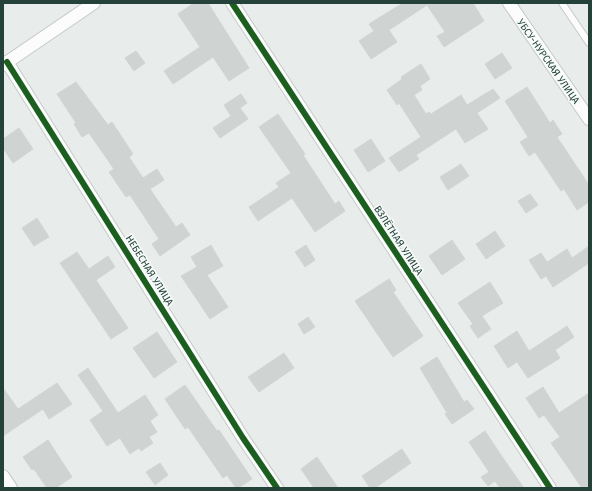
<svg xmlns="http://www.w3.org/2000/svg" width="592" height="491" viewBox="0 0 592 491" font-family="'Fira Sans',sans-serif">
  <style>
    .building { fill: #cfd4d2; stroke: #d1d6d4 }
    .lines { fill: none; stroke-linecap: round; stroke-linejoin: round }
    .lane-casing { stroke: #c5cac8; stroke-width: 8 }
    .street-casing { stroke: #c5cac8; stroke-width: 14 }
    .lane { stroke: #fcfcfc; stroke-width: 6 }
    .street { stroke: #fcfcfc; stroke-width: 12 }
    .cycleway-casing { stroke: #f7fbf9; stroke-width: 8 }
    .cycleway { stroke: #1b5e20; stroke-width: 6 }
    .labels { text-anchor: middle; stroke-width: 3; stroke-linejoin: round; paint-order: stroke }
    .street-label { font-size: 10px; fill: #24423a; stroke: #f7fbf9 }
  </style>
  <rect width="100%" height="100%" fill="#e8edeb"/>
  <g class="building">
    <path d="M194,3h14l41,65 -20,13 -16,-24 -40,27 -9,-13 36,-24 -22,-33z"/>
    <path d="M403,3h70l11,18 -40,26 -7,-11 8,-4 -18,-27 -38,25 8,12 -26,17 -12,-18 15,-10 -5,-7z"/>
    <path d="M136,51l9,12 -11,8 -9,-13z"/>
    <path d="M502,53l10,15 -17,11 -10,-15z"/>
    <path d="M421,64l9,15 -10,7 2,4 -8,5 12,19 3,-2 2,2 30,-19 6,10 26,-16 7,9 -23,15 11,16 -23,14 -9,-14 -40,26 3,4 -20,13 -10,-14 32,-21 -22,-34 -2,2 -10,-15 15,-11 -1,-2z"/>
    <path d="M76,82l32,43 4,-3 21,32 -4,3 14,21 14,-9 7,11 -14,9 26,38 6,-4 8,12 -30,21 -8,-12 7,-5 -29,-44 -4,2 -17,-25 5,-3 -25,-36 -7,4 -8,-13 2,-1 -19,-29z"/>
    <path d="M527,87l23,36 3,-3 9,14 -5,3 32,48v17l-12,8 -13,-21 -3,2 -26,-39 -6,4 -9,-14 8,-5 -23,-36z"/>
    <path d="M241,94l6,9 -7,5 8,11 -28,19 -7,-10 18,-12 -7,-11z"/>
    <path d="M278,114l27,40 -2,1 32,49 4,-3 6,10 -30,21 -23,-34 -34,23 -9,-14 30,-20 -3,-4 15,-10 -32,-46z"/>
    <path d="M19,128l14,21 -20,14 -10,-15v-9z"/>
    <path d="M371,139l14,22 -17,11 -14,-22z"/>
    <path d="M461,164l8,12 -21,14 -8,-13z"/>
    <path d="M530,194l8,11 -12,8 -8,-12z"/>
    <path d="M37,218l12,19 -15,9 -12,-18z"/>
    <path d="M495,231l10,15 -19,13 -10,-15z"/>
    <path d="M452,240l13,19 -23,16 -13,-19z"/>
    <path d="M211,245l12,21 -16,9 21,32 -18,12 -29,-43 16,-9 -6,-10z"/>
    <path d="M306,245l9,15 -10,7 -10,-15z"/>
    <path d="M589,246v17l-36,24 -7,-11 -5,3 -12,-19 12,-7 6,9 20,-13 5,9z"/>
    <path d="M77,252l12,17 19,-13 7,11 -19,13 32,48 -17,11 -51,-76z"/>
    <path d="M389,279l7,11 -3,2 30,44 -30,21 -38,-56z"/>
    <path d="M490,282l13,21 -21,13 9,13 -13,9 -8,-12 3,-2 -15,-21z"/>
    <path d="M308,317l7,10 -11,7 -6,-10z"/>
    <path d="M567,326l7,11 -19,13 5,8 -32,20 -11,-16 -9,6 -14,-22 23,-15 12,20z"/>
    <path d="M157,332l20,30 -23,16 -21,-30z"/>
    <path d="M284,353l10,15 -35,24 -11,-15z"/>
    <path d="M437,357l27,45 3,-2 7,9 -22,15 -7,-10 2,-1 -27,-45z"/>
    <path d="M88,368l30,45 27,-18 13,20 -8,6 7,11 -8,5 4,6 -12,8 -2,-3 -9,6 -10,-16 -13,8 -17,-26 13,-9 -25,-36z"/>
    <path d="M57,383l15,21 -23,15 -6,-10 -40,27v-48l15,21z"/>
    <path d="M185,385l32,46 2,-1 33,49 -14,9h-2l-9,-13 -4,3 -35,-51 -3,2 -20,-30z"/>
    <path d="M543,387l16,26 30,-20v95h-7l-15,-22 -16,-23 9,-6 -16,-22 -5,3 -13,-20z"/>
    <path d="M485,431l20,30 19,27h-24l-5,-7 -7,5 -7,-9 8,-5 -20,-30z"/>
    <path d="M48,440l24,37 -16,11h-9l-13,-19 -2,1 -9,-13z"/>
    <path d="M402,449l9,14 -36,25h-5l-8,-12z"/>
    <path d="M317,457l21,31h-24l-13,-19z"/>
    <path d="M160,463l8,12 -13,10 -9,-13z"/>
  </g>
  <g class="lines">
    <defs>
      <path id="lane" d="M562,3l27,40"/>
      <g id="street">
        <path d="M232,3l318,485"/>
        <path d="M509,3l80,116"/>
        <path d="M7,62l236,376 34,50"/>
        <path d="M3,65l91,-62"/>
        <path d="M3,476l8,12"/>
      </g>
    </defs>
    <use href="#lane" class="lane-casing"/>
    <use href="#street" class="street-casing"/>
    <use href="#lane" class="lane"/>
    <use href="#street" class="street"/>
    <defs>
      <g id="cycleway">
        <path d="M232,3l318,485"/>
        <path d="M7,62l236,376 34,50"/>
      </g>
    </defs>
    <use href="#cycleway" class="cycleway-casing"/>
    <use href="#cycleway" class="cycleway"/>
  </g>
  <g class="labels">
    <g class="street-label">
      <text transform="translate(549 61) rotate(55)" y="4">УБСУ-НУРСКАЯ УЛИЦА</text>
      <text transform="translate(399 240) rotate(57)" y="4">ВЗЛЁТНАЯ УЛИЦА</text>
      <text transform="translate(150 270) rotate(58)" y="4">НЕБЕСНАЯ УЛИЦА</text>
    </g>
  </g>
  <rect width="592" height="491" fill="none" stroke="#24423a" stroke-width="8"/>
</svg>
